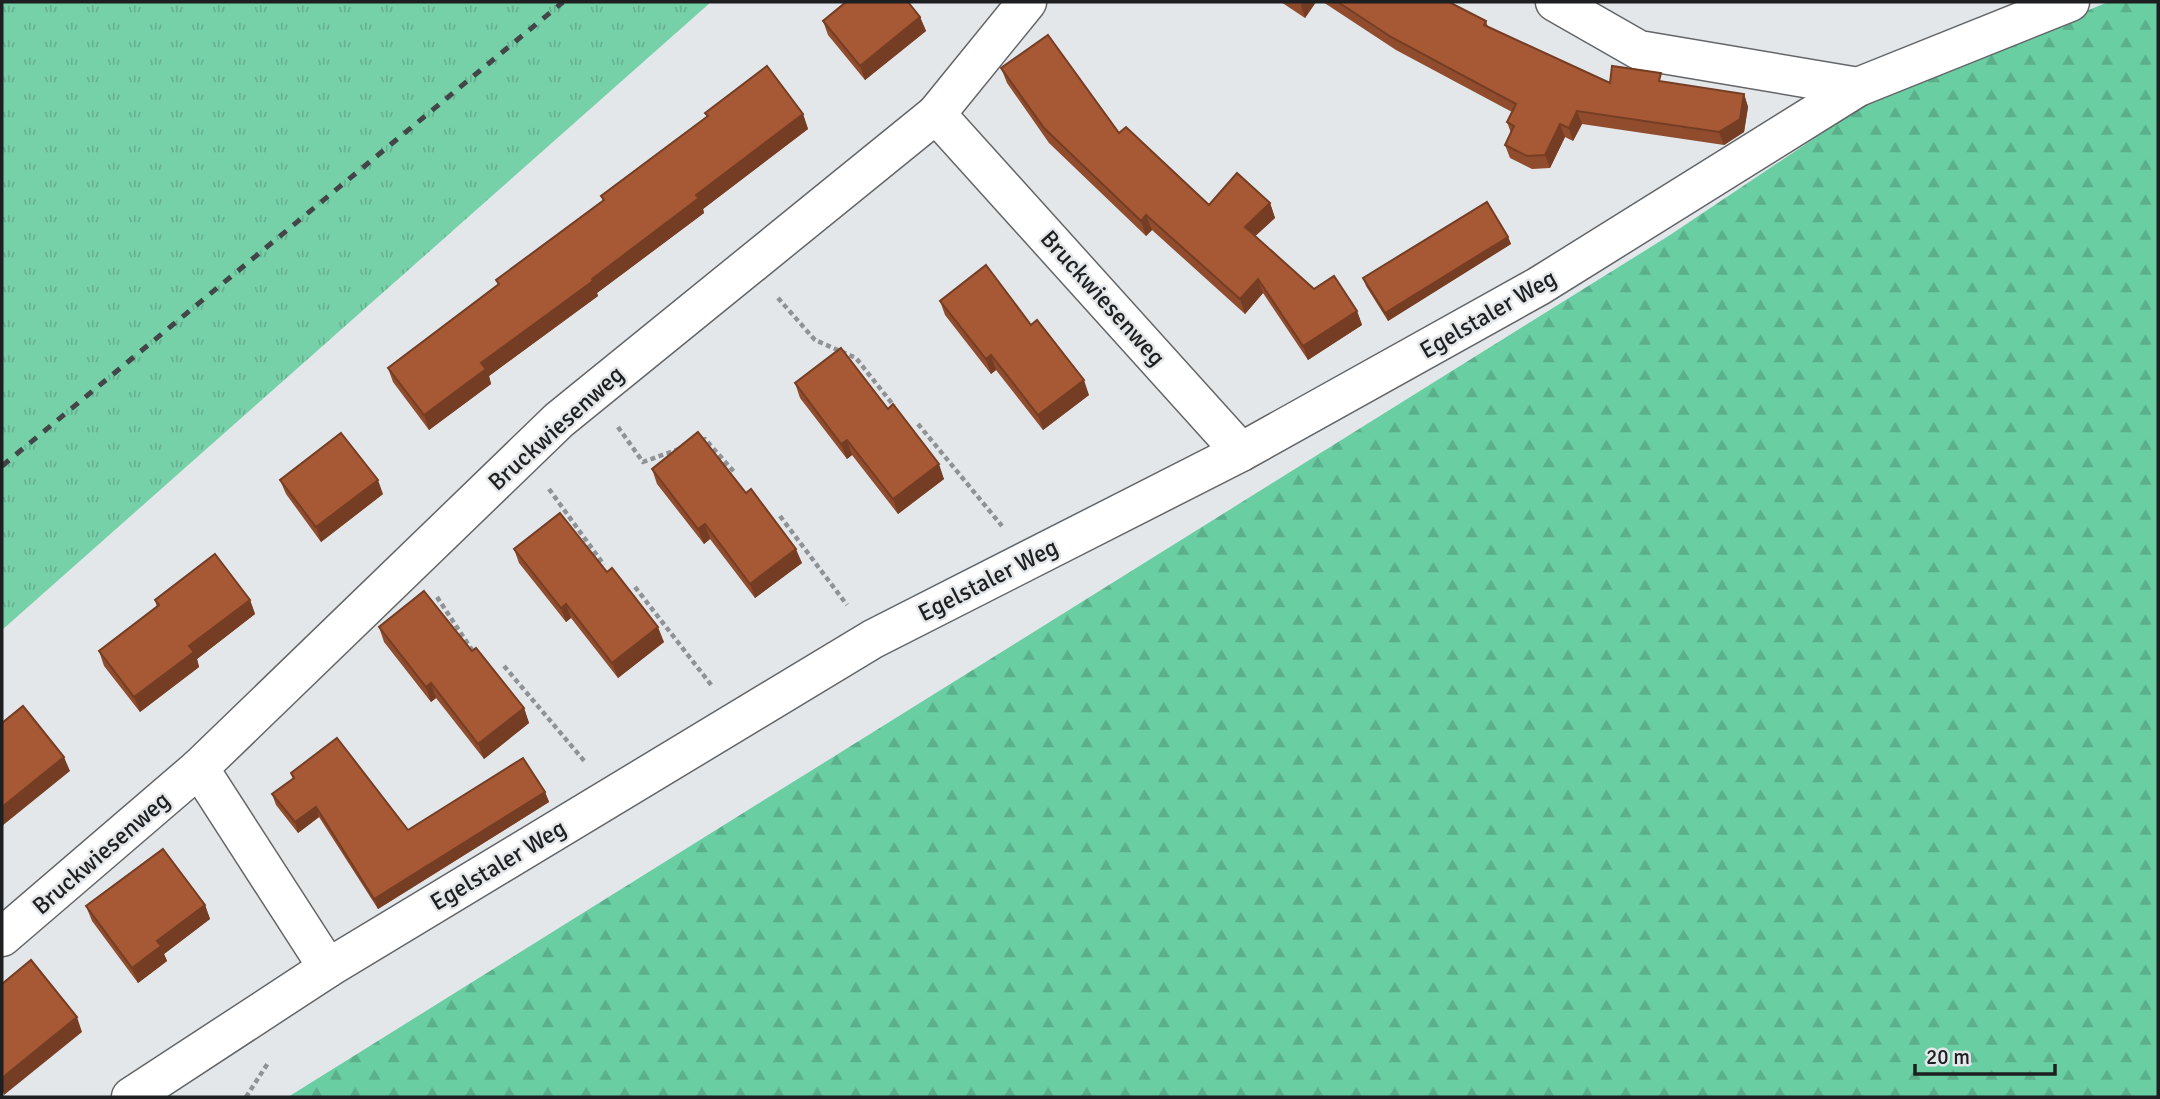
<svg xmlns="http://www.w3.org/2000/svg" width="2160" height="1099" viewBox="0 0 2160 1099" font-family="Signika,sans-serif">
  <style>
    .grass { fill: url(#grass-tufts) }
    .forest { fill: url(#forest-firs) }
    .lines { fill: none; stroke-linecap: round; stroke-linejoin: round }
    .minor-casing { stroke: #636668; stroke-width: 41 }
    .path { stroke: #909395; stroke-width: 4.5; stroke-dasharray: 5 3.5; stroke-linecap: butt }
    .minor { stroke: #fff; stroke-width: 38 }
    .rail { stroke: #434546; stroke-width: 5; stroke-dasharray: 9 9; stroke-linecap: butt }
    .wall { fill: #904c2d }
    .shaded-wall { fill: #753e24 }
    .building { fill: #a75834; stroke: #753e24; stroke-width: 2 }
    .labels { text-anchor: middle; stroke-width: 5; stroke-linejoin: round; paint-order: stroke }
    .street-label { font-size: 24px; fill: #1d1f20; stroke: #e4e7ea }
  </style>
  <defs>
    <pattern id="grass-tufts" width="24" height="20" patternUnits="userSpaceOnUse" patternTransform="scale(1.75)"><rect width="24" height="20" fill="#76d1a9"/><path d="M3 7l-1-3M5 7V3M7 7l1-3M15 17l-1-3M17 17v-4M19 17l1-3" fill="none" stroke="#66b391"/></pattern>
    <pattern id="forest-firs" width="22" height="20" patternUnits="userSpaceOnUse" patternTransform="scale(1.75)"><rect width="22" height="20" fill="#6acea3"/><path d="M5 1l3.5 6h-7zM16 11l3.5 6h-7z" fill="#5bb08c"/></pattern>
  </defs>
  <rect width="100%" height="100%" fill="#e4e7ea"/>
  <path class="grass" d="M2,2h709l-709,628z"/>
  <path class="forest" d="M2108,2h50v1095h-1870l1382,-862 200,-134z"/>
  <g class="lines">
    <defs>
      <g id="minor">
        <path d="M1555,2l84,48 219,37"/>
        <path d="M936,114l91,-112"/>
        <path d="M2,937l197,-169"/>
        <path d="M328,968l-129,-200 360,-348 377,-306 305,338"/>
        <path d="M131,1097l197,-129 545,-329 368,-187 298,-166 319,-199 212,-85"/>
      </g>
    </defs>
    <use href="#minor" class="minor-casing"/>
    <g class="path">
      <path d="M778,298l37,42 41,18 38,48"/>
      <path d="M918,424l84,102"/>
      <path d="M618,427l25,35 36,-13"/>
      <path d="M701,441l4,-2 30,34"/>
      <path d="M549,489l55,76"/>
      <path d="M780,516l67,89"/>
      <path d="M635,587l77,99"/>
      <path d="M437,597l37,56"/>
      <path d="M504,666l82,97"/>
      <path d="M246,1097l22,-34"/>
    </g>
    <use href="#minor" class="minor"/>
    <path class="rail" d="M2,466l561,-464"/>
  </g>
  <g class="wall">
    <path d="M1281,2h35l-11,16z"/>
    <path d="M1323,2h126l37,19 2,6 122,56 54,-1 80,12 4,13 -4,25 -20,13 -142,-21 -9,17 -8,-4 -15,31 -18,1 -22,-11 -5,-13 6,-12 -4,-11 5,-10 -116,-62z"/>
    <path d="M920,17l6,14 -61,49 -37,-45 -5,-14z"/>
    <path d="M1001,68l118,65 90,72 61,-2 5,15 -20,18 59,53 43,22 5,14 -54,35 -45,-67 -18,21 -93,-84 -6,6 -97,-93 -42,-60z"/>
    <path d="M705,113l98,1 5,15 -105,80 1,4 -107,80 1,3 -109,80 2,8 -62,46 -36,-48 -5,-14 110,-83 -2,-5 107,-79 -2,-5 106,-79z"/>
    <path d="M1508,237l3,7 -123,77 -22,-35 -3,-8z"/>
    <path d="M940,301l91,24 58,70 -46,35 -47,-60 -5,4 -46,-59z"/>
    <path d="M795,383l93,26 56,70 -46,35 -46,-59 -5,4 -47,-61z"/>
    <path d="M652,469l94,24 56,70 -47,35 -45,-59 -6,5 -47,-60z"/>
    <path d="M280,480l103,14 -62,48 -35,-48z"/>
    <path d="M514,549l93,23 57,70 -46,36 -47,-60 -5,4 -47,-59z"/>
    <path d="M155,600h95l5,14 -58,45 2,8 -59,45 -36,-46 -5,-15 58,-44z"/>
    <path d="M379,627l93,24 52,57 5,15 -45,36 -48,-61 -5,4 -47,-60z"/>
    <path d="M291,773l117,57 137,-38 4,10 -171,107 -59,-92 -21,16 -22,-28 -4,-11 21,-15z"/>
    <path d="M205,905l5,14 -46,35 3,7 -29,22 -46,-62 -6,-15z"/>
  </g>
  <g class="shaded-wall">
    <path d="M1303,2h13l-11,16 -4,-13z"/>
    <path d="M920,17l6,14 -61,49 -5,-14z"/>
    <path d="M1744,94l4,13 -4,25 -20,13 -5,-13z"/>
    <path d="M1577,111l5,13 -9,17 -4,-13z"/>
    <path d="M803,114l5,15 -105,80 1,4 -107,80 1,3 -109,80 2,8 -62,46 -5,-15 57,-52 111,-84 104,-84z"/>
    <path d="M1560,124l5,13 -15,31 -5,-13z"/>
    <path d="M1270,203l5,15 -25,23 -5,-14z"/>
    <path d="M1146,215l6,15 -6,6 -5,-15z"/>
    <path d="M1508,237l3,7 -123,77 -3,-8z"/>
    <path d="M1258,279l5,14 -18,21 -5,-15z"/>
    <path d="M1357,311l5,14 -54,35 -5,-14z"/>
    <path d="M991,355l5,15 -5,4 -5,-15z"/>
    <path d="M1084,380l5,15 -46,35 -5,-15z"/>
    <path d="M847,440l5,15 -5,4 -6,-15z"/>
    <path d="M939,464l5,15 -46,35 -5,-15z"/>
    <path d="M378,480l5,14 -62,48 -5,-15z"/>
    <path d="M705,524l5,15 -6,5 -6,-15z"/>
    <path d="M796,549l6,14 -47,35 -5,-14z"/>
    <path d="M250,600l5,14 -58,45 2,8 -59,45 -6,-15 55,-51z"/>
    <path d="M566,604l5,14 -5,4 -5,-14z"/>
    <path d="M658,627l6,15 -46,36 -6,-15z"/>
    <path d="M431,683l5,15 -5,4 -5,-15z"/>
    <path d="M524,708l5,15 -45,36 -6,-15z"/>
    <path d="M64,757l6,14 -68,55v-19z"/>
    <path d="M545,792l4,10 -171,107 -4,-10z"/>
    <path d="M316,807l3,10 -21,16 -3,-11z"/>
    <path d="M205,905l5,14 -46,35 3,7 -29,22 -6,-15 25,-27z"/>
    <path d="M77,1017l5,15 -78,63 -2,-7v-10z"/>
  </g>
  <g class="building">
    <path d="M846,2h62l12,15 -60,49 -37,-45z"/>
    <path d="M1338,2h111l37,19 -2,4 126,58 2,-17 49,7 -2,8 85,13 -4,25 -21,13 -142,-21 -8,17 -9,-4 -15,31 -18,1 -22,-11 9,-19 -7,-4 9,-18 -125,-67z"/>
    <path d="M1048,35l71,98 7,-6 83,78 28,-32 33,30 -25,24 69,62 20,-13 23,35 -54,35 -45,-67 -18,20 -94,-84 -5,6 -97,-93 -43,-60z"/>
    <path d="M767,66l36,48 -107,81 3,3 -107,81 1,2 -112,82 5,6 -62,46 -36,-47 111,-84 -3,-4 108,-80 -3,-4 107,-80 -3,-3z"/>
    <path d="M1487,202l21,35 -123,76 -22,-35z"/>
    <path d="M986,265l45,60 6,-5 47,60 -46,35 -47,-60 -5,4 -46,-58z"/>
    <path d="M841,348l47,61 5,-5 46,60 -46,35 -46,-59 -6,4 -46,-61z"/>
    <path d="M698,432l48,61 5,-4 45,60 -46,35 -45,-60 -7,5 -46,-60z"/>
    <path d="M341,433l37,47 -62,47 -36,-47z"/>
    <path d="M560,513l47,59 5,-4 46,59 -46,36 -46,-59 -5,4 -47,-59z"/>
    <path d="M215,554l35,46 -61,46 5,6 -60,45 -35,-46 60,-46 -4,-5z"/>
    <path d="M424,591l48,60 4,-3 48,60 -46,36 -47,-61 -5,4 -47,-60z"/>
    <path d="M23,706l41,51 -62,50v-84z"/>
    <path d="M337,738l71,92 115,-72 22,34 -171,107 -58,-92 -21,15 -23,-28 22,-16 -3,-5z"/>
    <path d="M163,849l42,56 -48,36 4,5 -29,22 -46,-62z"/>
    <path d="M31,960l46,57 -75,61v-94z"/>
  </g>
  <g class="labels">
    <g class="street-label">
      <text transform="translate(1103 298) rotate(48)" y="8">Bruckwiesenweg</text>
      <text transform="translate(1488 314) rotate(-30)" y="8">Egelstaler Weg</text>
      <text transform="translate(556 428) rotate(-42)" y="8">Bruckwiesenweg</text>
      <text transform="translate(988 580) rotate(-27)" y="8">Egelstaler Weg</text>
      <text transform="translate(101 853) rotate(-41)" y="8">Bruckwiesenweg</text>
      <text transform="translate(498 865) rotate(-31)" y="8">Egelstaler Weg</text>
    </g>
  </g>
  <rect width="2160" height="1099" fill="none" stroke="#1d1f20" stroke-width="7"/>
  <path d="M1915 1064v10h140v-10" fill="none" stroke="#1d1f20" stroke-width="3.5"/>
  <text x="1926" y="1064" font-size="21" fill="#1d1f20" stroke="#e4e7ea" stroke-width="5" paint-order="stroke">20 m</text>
</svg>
